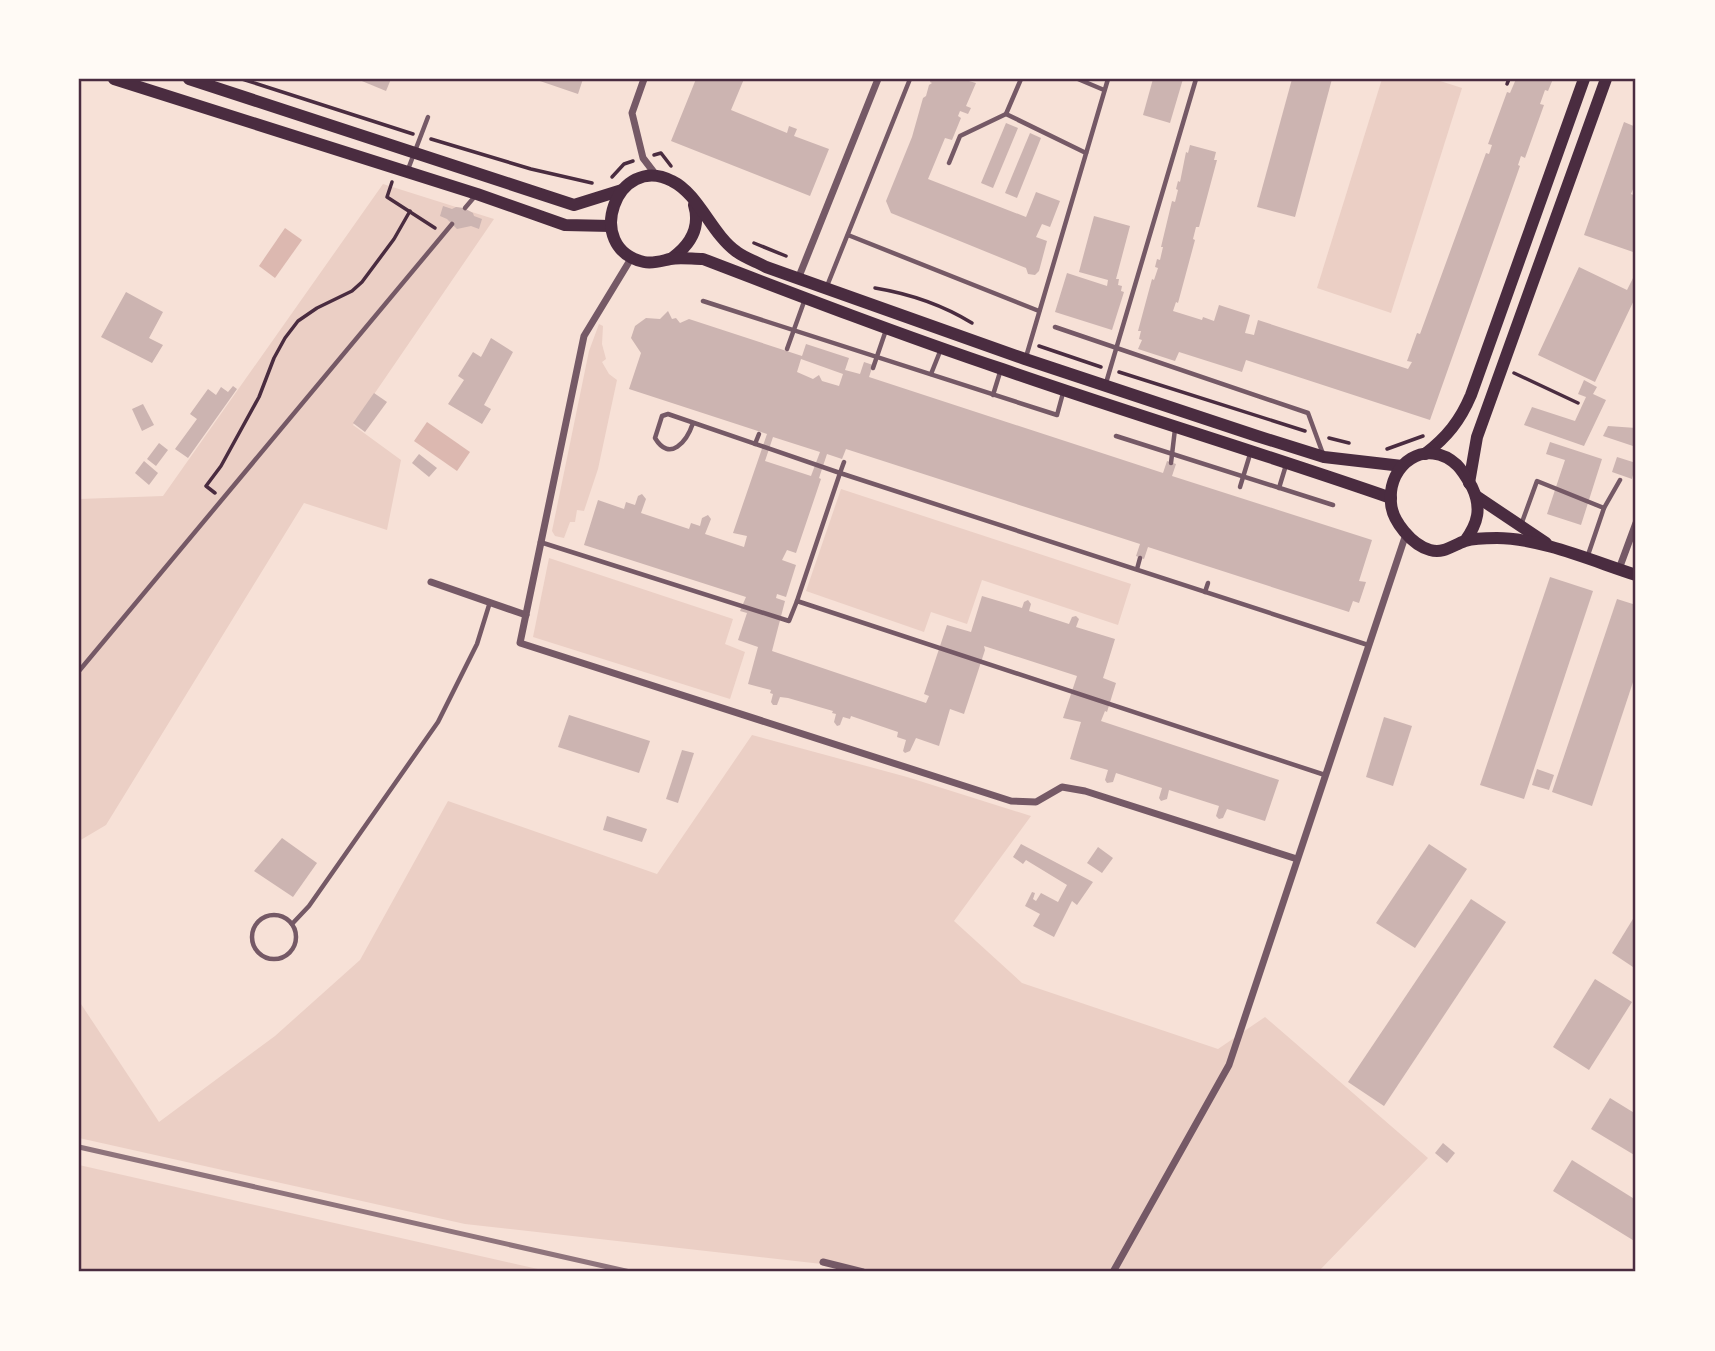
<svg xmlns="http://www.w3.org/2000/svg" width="1715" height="1351" viewBox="0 0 1715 1351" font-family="Signika,sans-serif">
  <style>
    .green { fill: #ebcfc5 }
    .water { fill: #dcb8b0 }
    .building { fill: #ccb4b1; fill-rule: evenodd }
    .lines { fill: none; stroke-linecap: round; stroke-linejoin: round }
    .path { stroke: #4a2c40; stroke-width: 3.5 }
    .service { stroke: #755966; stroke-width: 4.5 }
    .minor { stroke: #755966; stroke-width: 7 }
    .secondary { stroke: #4a2c40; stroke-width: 12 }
    .rail { stroke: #8f747c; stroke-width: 5 }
    .neatline { fill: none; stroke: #4a2c40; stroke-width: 2.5 }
  </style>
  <rect width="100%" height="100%" fill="#f7e1d7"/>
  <g class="green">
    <path d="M1382,79h52l28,9 -71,225 -74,-25z"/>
    <path d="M383,184l111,35 -141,206 48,35 -14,70 -83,-27 -198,322 -27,16v-342l84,-3z"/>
    <path d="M599,324l4,2 -1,18 4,15 -4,3 7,12 8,6 -19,89 -14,42 -7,-1 -2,12h-5l-6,16 -9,-2 -3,-5 37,-180z"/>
    <path d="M841,489l290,95 -13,41 -136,-45 -15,44 -36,-12 -7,20 -118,-41z"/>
    <path d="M549,558l184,61 -8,25 20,8 -15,47 -197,-62z"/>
    <path d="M752,735l155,42 124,39 -77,105 68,62 196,66 47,-32 163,141 -110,114h-425l-428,-48 -386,-86v-137l80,121 116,-86 85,-76 88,-159 209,73z"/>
    <path d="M79,1165l472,107h-472z"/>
  </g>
  <g class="water">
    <path d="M285,228l17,12 -27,38 -16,-12z"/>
    <path d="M427,422l43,30 -13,19 -43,-30z"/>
  </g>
  <g class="building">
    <path d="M357,79h34l-5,12z"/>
    <path d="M534,79h49l-5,15z"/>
    <path d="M696,79h48l-13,31 56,23 2,-7 8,3 -3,7 35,13 -19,47 -139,-55z"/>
    <path d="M931,79h39l-1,2 7,2 -10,23 5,2 -3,6 -8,-3 -2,5 3,2 -9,22 -7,-2 -17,41 98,38 10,-25 24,9 -10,26 -8,-3 -6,13 11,4 -8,30 -4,4 -7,-1 -2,-6 -135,-55 -5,-12 26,-64 11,-39 3,-2 3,-11 3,-2 -2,-1z"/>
    <path d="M1153,79h30l-13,44 -27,-8z"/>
    <path d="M1292,79h40l-37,138 -38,-10z"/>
    <path d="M1516,79h37l-5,12 -3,-1 -5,14 4,1 -19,53 -4,-2 -3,9 2,1 -90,254 -184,-60 -4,12 -63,-20 -4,9 -37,-12 4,-9 -3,-1 2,-8h-3l14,-52 2,1 4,-12 -3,-1 2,-8 3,1 3,-13h-2l11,-46 3,1 3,-12 -2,-1 2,-8 2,1 6,-30 2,1 2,-8 26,7 -2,8h3l-18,67h-3l-3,12 2,1 -17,63 -2,-1 -3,9 29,9 1,-3 11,4 5,-16 31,10 -5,18 9,2 4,-15 150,49 4,-7 -5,-1 10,-28 3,1 66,-181 3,1 3,-9 -4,-1 19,-52 3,1z"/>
    <path d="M1624,122l12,5v55l-5,12 5,2v57l-52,-18z"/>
    <path d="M1006,123l12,5 -25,60 -12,-5z"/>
    <path d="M1030,133l11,5 -24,60 -12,-5z"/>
    <path d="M443,206l9,3 4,-2 8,1 9,5 1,3 8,3 -3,10 -8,-3 -14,3 -10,-10 -7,-3z"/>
    <path d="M1094,216l36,10 -14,53h3l-1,6 4,1 -1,5 3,1 -12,38 -57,-18 12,-39 40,13 1,-6 -29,-8z"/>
    <path d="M1579,267l48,23 7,-14 2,2v18l-41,86 -57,-27z"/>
    <path d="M126,292l37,20 -14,26 14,7 -11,18 -51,-26z"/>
    <path d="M668,311l4,8 4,-1 4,5 9,-4 113,37 4,-12 43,14 -4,12 15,4 4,-12 9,3 -4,12 294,96 4,-12 9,3 -4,12 200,64 -13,41 7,1 -7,21 -6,-2 -4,11 -201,-65 -4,12 -8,-3 4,-12 -294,-95 -4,10 -15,-5 -8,24 2,1 -25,74 -9,-3 -5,10 14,5 -10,32 -9,-3 -1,4 9,3 -13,50 154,52 3,-7 -5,-2 23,-69 24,7 11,-36 40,12 2,-6 4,-2 3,4 -2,7 40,13 3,-7 4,-1 3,3 -3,8 39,12 -12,39 13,5 -9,29 -2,-1 -4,10 178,59 -14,41 -38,-12 -4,9 -4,1 -3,-3 3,-10 -50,-16 -2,9 -6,2 -2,-3 3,-10 -46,-15 -3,9 -6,1 -2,-3 3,-10 -38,-11 11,-37 -18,-4 14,-42 -93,-30 1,4 -21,64 -14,-5 -11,37 -23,-8 -6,13 -5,2 -2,-2 3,-11 -9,-3 1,-5 -47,-16 -1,3 -7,-2 -3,8 -3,1 -3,-4 2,-8 -4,-1 1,-2 -45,-13 -8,-1 -3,8h-4l-2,-3 2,-8 -3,-1 1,-3 -23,-6 10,-37 -20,-7 9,-27 -7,-2 6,-14 -162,-52 14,-45 26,9 2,-7 9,3 3,-9 4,-2 4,5 -5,14 48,16 2,-6 9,3 2,-8 6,-3 3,4 -6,15 39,13 3,-11 -14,-3 34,-99 -138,-45 12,-36 -10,-15 4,-12 11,-8 14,1zM801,359l42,15 -4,12 -17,-5 -3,-6 -6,4 -16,-7zM773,437l47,15 -9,24 -46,-15z"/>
    <path d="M491,338l22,14 -29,53 7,4 -9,15 -34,-20 16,-24 -6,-4 15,-24 8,5z"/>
    <path d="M1584,380l13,7 -4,7 13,6 -22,46 -60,-21 8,-18 43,14 11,-24 -8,-3z"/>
    <path d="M233,386l4,3 -49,69 -13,-9 22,-30 -7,-5 18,-25 8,6 5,-8 7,5z"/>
    <path d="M374,393l13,9 -22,30 -12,-9z"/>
    <path d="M143,404l11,21 -12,6 -10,-22z"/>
    <path d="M1608,426l28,2v16l-3,2 -30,-10z"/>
    <path d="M1550,442l52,17 -21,66 -34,-11 18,-54 -19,-6z"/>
    <path d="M159,443l9,7 -12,16 -9,-7z"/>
    <path d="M419,454l18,14 -8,9 -17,-14z"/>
    <path d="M1617,457l19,6 -4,16 -20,-7z"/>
    <path d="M144,461l14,12 -9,12 -14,-12z"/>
    <path d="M1550,577l43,14 -69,208 -44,-14z"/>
    <path d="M1617,599l19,6v68l-44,133 -40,-14z"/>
    <path d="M569,715l81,26 -11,32 -81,-26z"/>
    <path d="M1384,717l28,9 -19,60 -27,-9z"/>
    <path d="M682,750l12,3 -16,50 -12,-4z"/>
    <path d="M1537,769l17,6 -5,15 -17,-5z"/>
    <path d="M607,816l40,13 -5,13 -39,-12z"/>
    <path d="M282,838l35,25 -24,34 -39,-26z"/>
    <path d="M1021,844l72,38 -16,23 -5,-4 -18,36 -21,-11 7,-12 -15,-8 7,-14 3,1 -2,6 3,2 5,-8 17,9 9,-17 -41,-25 -3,4 -10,-7z"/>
    <path d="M1429,844l38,25 -52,79 -39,-25z"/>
    <path d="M1098,847l15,11 -11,15 -15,-10z"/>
    <path d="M1471,899l35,23 -122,184 -36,-24z"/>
    <path d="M1636,914v55l-24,-16z"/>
    <path d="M1595,979l37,23 -43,68 -36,-23z"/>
    <path d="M1610,1098l26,16v42l-45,-27z"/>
    <path d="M1443,1143l12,10 -8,10 -12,-10z"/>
    <path d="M1572,1160l64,40v42l-83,-51z"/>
  </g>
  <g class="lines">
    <g class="path">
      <path d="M242,79l171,55"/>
      <path d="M1507,84l2,-5"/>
      <path d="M431,139l100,30 61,14"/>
      <path d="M654,155l7,-2 10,13"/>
      <path d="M612,177l12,-13 9,-3"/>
      <path d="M392,182l-5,15 48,31"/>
      <path d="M754,243l32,13"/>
      <path d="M875,288c36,6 66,16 97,35"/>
      <path d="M1039,346l62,21"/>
      <path d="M1119,372l186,59"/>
      <path d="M1514,373l64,30"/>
      <path d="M1329,438l20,5"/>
      <path d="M1387,449l36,-13"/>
      <path d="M215,493l-9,-7 15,-20 38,-69 15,-39 11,-20 13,-17 19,-13 35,-17 10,-9 32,-43 16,-28"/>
    </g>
    <g class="service">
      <path d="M1078,79l26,11"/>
      <path d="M1006,114l80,39"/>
      <path d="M949,163l11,-27 46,-22 15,-35"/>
      <path d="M407,172l21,-55"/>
      <path d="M465,208l11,-13"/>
      <path d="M848,235l191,76"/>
      <path d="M827,286l83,-207"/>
      <path d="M703,301l354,114 6,-22"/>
      <path d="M1055,327l253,86 15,41"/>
      <path d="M787,349l18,-50"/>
      <path d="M1026,357l82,-278"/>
      <path d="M873,368l13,-38"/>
      <path d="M931,374l10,-25"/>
      <path d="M1106,383l90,-304"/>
      <path d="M993,395l8,-26"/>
      <path d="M693,423c-6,18 -23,40 -38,15l7,-22 6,-2 172,59 4,-11"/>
      <path d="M1116,436l217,69"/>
      <path d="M755,444l4,-10"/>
      <path d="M1171,463l4,-34"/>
      <path d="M1240,487l11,-36"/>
      <path d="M1279,488l7,-23"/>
      <path d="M1604,508l16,-28"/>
      <path d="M1521,525l16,-44 67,27 -16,47"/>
      <path d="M540,542l249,79 8,-20 528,174"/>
      <path d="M1137,569l3,-11"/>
      <path d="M1205,592l3,-9"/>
      <path d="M797,601l43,-128 528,172"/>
      <path d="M79,671l373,-447"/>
      <circle cx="274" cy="937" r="22"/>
      <path d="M292,924l17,-18 129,-184 39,-78 13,-42"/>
    </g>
    <g class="minor">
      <path d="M644,79l-12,34 11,45 13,17"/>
      <path d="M632,257l-48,79 -64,307 491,158 25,1 26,-15 23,4 212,68"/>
      <path d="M798,279l80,-200"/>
      <path d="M1619,569l17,-46"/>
      <path d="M431,582l95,33"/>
      <path d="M823,1262l40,10"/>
      <path d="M1113,1272l116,-207 177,-531"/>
    </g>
    <g class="secondary">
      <path d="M114,79l363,115 88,31 46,1"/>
      <path d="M189,79l385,126 48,-15"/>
      <path d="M672,258c18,-13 29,-30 22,-53"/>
      <path d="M1425,454c22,-17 35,-33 46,-59l113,-316"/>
      <path d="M1469,483l8,-46 129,-358"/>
      <path d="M1476,496l70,47"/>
      <path d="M1391,498c-129,-45 -260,-84 -389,-129 -101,-34 -200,-72 -299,-110 -11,0 -23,-2 -33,0 -9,2 -17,5 -26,3 -62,-14 -27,-110 28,-81 27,13 40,54 65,71 8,6 20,10 29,15l259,92 232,77 67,21 78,9"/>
      <path d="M1465,541c13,-18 17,-33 7,-54 -4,-7 -9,-16 -15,-22 -30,-28 -70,-2 -66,38 1,18 21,42 39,47 14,4 23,-5 35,-9 9,-3 23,-3 32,-3 43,0 98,24 139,37"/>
    </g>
    <path class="rail" d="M79,1147l551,125"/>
  </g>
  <rect width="1715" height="1351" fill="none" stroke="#fffaf5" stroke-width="161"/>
  <rect x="80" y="80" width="1554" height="1190" class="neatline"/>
</svg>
